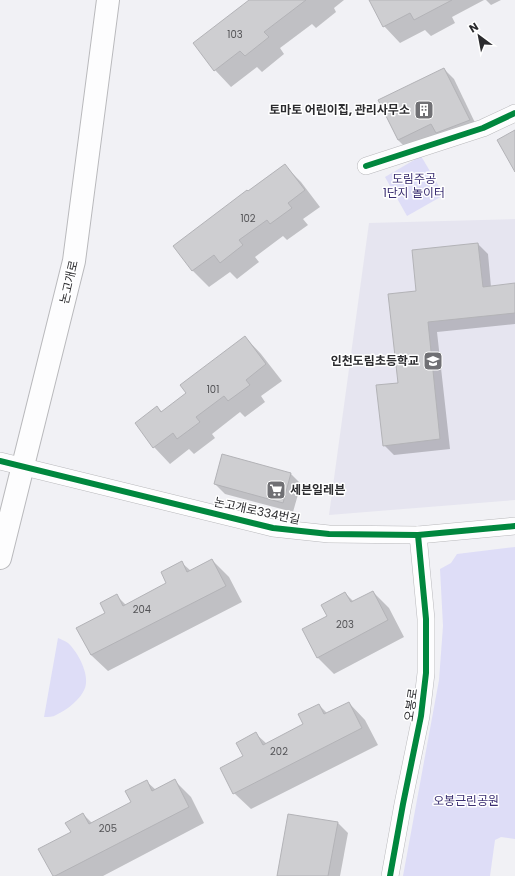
<svg xmlns="http://www.w3.org/2000/svg" width="515" height="876" viewBox="0 0 515 876" font-family="Poppins,'Noto Sans KR',sans-serif">
  <style>
    .built { fill: #e6e5f0 }
    .green { fill: #deddf7 }
    .shadow { fill: #0003 }
    .building { fill: #ceced1; stroke: #b3b3b7 }
    .lines { fill: none; stroke-linecap: round; stroke-linejoin: round }
    .street-casing { stroke: #b9b9bc; stroke-width: 18 }
    .secondary-casing { stroke: #b9b9bc; stroke-width: 24 }
    .street { stroke: #fdfdfe; stroke-width: 17 }
    .secondary { stroke: #fdfdfe; stroke-width: 22 }
    .cycleway-casing { stroke: #fff; stroke-width: 8 }
    .cycleway { stroke: #00873e; stroke-width: 6 }
    .labels { text-anchor: middle; stroke-width: 3; stroke-linejoin: round; paint-order: stroke }
    .number-label { font-size: 10px; fill: #545457 }
    .poi-label { font-size: 12px; font-weight: bold; fill: #2b2b2e; stroke: #fff; text-anchor: end }
    .park-label { font-size: 12px; fill: #3b2f72; stroke: #fff }
    .street-label { font-size: 12px; fill: #2b2b2e; stroke: #fff }
  </style>
  <rect width="100%" height="100%" fill="#f1f1f5"/>
  <path class="built" d="M515,219v281l-186,15 40,-292z"/>
  <g class="green">
    <path d="M421,156l23,39 -37,21 -22,-39z"/>
    <path d="M515,547v292l-14,-2 -6,3 -5,36h-87l36,-196 4,-54 -3,-57 11,-6 6,-9z"/>
    <path d="M58,638c3,1 7,3 10,5 10,9 22,32 17,45 -4,11 -18,22 -29,27 -3,2 -8,2 -12,2z"/>
  </g>
  <g class="shadow">
    <path d="M251,0h93l-10,8 2,4 -20,16 -4,-4 -32,24 4,6 -22,18 -5,-5 -26,20 -16,-17z"/>
    <path d="M379,0h105l-32,17 3,6 -24,13 -6,-6 -25,13 -16,-17z"/>
    <path d="M486,0h15l-10,5z"/>
    <path d="M444,69l10,10 25,52 -71,19 -10,-10 -19,-39z"/>
    <path d="M284,165l17,17 19,25 -17,12 5,6 -21,15 -4,-4 -28,21 4,5 -22,17 -7,-7 -21,15 -16,-16 -19,-25z"/>
    <path d="M478,244l10,10 3,33 24,-3v40l-78,8 13,117 -56,6 -10,-10 15,-61 18,-92z"/>
    <path d="M245,337l16,17 21,27 -21,15 4,6 -20,15 -5,-5 -28,22 3,4 -21,16 -5,-5 -19,15 -16,-17 3,-40 5,5 25,-19z"/>
    <path d="M291,474l10,10 -8,28 -68,-18 -10,-10z"/>
    <path d="M212,560l17,17 13,25 -134,69 -17,-16 -14,-27 29,-15 10,-18 10,10 42,-22 14,-20 9,8z"/>
    <path d="M373,592l16,16 15,29 -70,37 -17,-17 11,-41 17,-23 9,9z"/>
    <path d="M349,703l16,17 13,25 -127,64 -17,-16 10,-37 12,-22 11,10 37,-19 15,-20 9,9z"/>
    <path d="M174,780l17,17 13,26 -101,53h-49l18,-43 11,-19 9,9 40,-20 14,-22 10,9z"/>
    <path d="M338,823l10,10 -8,43h-62z"/>
  </g>
  <g class="building">
    <path d="M249,0h57l-42,32 5,5 -24,19 -5,-5 -26,20 -21,-28z"/>
    <path d="M369,0h83l-38,20 -4,-7 -27,14z"/>
    <path d="M444,68l26,52 -34,13 -5,-9 -33,16 -20,-40z"/>
    <path d="M515,130v42l-18,-32z"/>
    <path d="M285,164l20,26 -17,13 4,5 -22,16 -3,-4 -28,20 4,5 -23,18 -6,-8 -22,16 -19,-25 74,-56 1,1z"/>
    <path d="M478,243l5,44 32,-4v30l-87,9 12,117 -57,7 -7,-61 22,-2 -10,-89 28,-3 -4,-41z"/>
    <path d="M245,336l21,28 -20,16 4,5 -22,16 -4,-5 -28,21 4,5 -23,17 -4,-6 -20,15 -18,-25 22,-17 4,6 25,-19 -6,-8z"/>
    <path d="M222,454l69,19 -8,30 -69,-19z"/>
    <path d="M212,559l14,27 -135,69 -15,-27 29,-15 -5,-10 17,-9 6,12 43,-23 -5,-11 21,-11 5,11z"/>
    <path d="M373,591l15,29 -71,38 -15,-29 25,-13 -6,-11 24,-13 6,10z"/>
    <path d="M349,702l13,26 -129,66 -13,-26 23,-12 -7,-13 20,-11 7,13 40,-21 -5,-10 21,-10 5,10z"/>
    <path d="M175,779l14,28 -134,69h-2l-15,-27 33,-17 -6,-9 18,-10 6,11 42,-22 -6,-11 22,-11 5,11z"/>
    <path d="M288,814l50,8 -10,54h-51z"/>
  </g>
  <g class="lines">
    <defs>
      <g id="street">
        <path d="M366,166l117,-38 32,-15"/>
        <path d="M0,461l273,67 56,6 89,1 97,-9"/>
        <path d="M390,876l13,-72 18,-88 5,-43v-54l-8,-84"/>
      </g>
      <path id="secondary" d="M0,558l74,-297 34,-261"/>
    </defs>
    <use href="#street" class="street-casing"/>
    <use href="#secondary" class="secondary-casing"/>
    <use href="#street" class="street"/>
    <use href="#secondary" class="secondary"/>
    <defs>
      <g id="cycleway">
        <path d="M366,166l117,-38 32,-15"/>
        <path d="M0,461l273,67 56,6 89,1 97,-9"/>
        <path d="M390,876l13,-72 18,-88 5,-43v-54l-8,-84"/>
      </g>
    </defs>
    <use href="#cycleway" class="cycleway-casing"/>
    <use href="#cycleway" class="cycleway"/>
  </g>
  <defs>
    <symbol id="building-square" viewBox="-11 -11 22 22"><rect x="-9" y="-9" width="18" height="18" rx="4" fill="#707074" stroke="#fff"/><path d="M-4-6H4V6H1V3H-1V6H-4ZM-2.5-4.3h1.7v1.8h-1.7ZM.8-4.3h1.7v1.8H.8ZM-2.5-1h1.7V.8h-1.7ZM.8-1h1.7V.8H.8Z" fill="#fff"/></symbol>
    <symbol id="school-square" viewBox="-11 -11 22 22"><rect x="-9" y="-9" width="18" height="18" rx="4" fill="#707074" stroke="#fff"/><path d="M0-5L7-2L0 1L-7-2ZM-4 1L0 2.5L4 1V4Q0 6-4 4Z" fill="#fff"/></symbol>
    <symbol id="supermarket-square" viewBox="-11 -11 22 22"><rect x="-9" y="-9" width="18" height="18" rx="4" fill="#707074" stroke="#fff"/><path d="M-6-5.5h2.5l.6 2H6L4.5 2H-2.5L-4.4-4H-6ZM-1.5 3.2a1.3 1.3 0 1 0 .1 0ZM3 3.2a1.3 1.3 0 1 0 .1 0Z" fill="#fff"/></symbol>
  </defs>
  <g fill-rule="evenodd">
    <use href="#building-square" x="413" y="99" width="22" height="22"/>
    <use href="#school-square" x="422" y="350" width="22" height="22"/>
    <use href="#supermarket-square" x="265" y="479" width="22" height="22"/>
  </g>
  <g class="labels">
    <g class="number-label">
      <text x="235" y="38">103</text>
      <text x="248" y="222">102</text>
      <text x="213" y="393">101</text>
      <text x="142" y="613">204</text>
      <text x="345" y="628">203</text>
      <text x="279" y="755">202</text>
      <text x="108" y="832">205</text>
    </g>
    <g class="poi-label">
      <text x="410" y="114">토마토 어린이집, 관리사무소</text>
      <text x="419" y="365">인천도림초등학교</text>
      <text x="290" y="494" text-anchor="start">세븐일레븐</text>
    </g>
    <g class="park-label">
      <text x="414" y="183">도림주공<tspan x="414" dy="14">1단지 놀이터</tspan></text>
      <text x="466" y="805">오봉근린공원</text>
    </g>
    <g class="street-label">
      <text transform="translate(69 282) rotate(-77)" y="4">논고개로</text>
      <text transform="translate(257 511) rotate(12)" y="4">논고개로334번길</text>
      <text transform="translate(411 705) rotate(-82)" y="4">오봉로</text>
    </g>
  </g>
  <g transform="translate(479 36) rotate(328)" stroke="#ffffff" stroke-width="3" paint-order="stroke">
  <path d="M0-3L7 15L0 10L-7 15Z" fill="#2b2b2e"/>
  <text y="-6" font-size="11" font-weight="bold" text-anchor="middle" fill="#2b2b2e">N</text>
  </g>
</svg>
